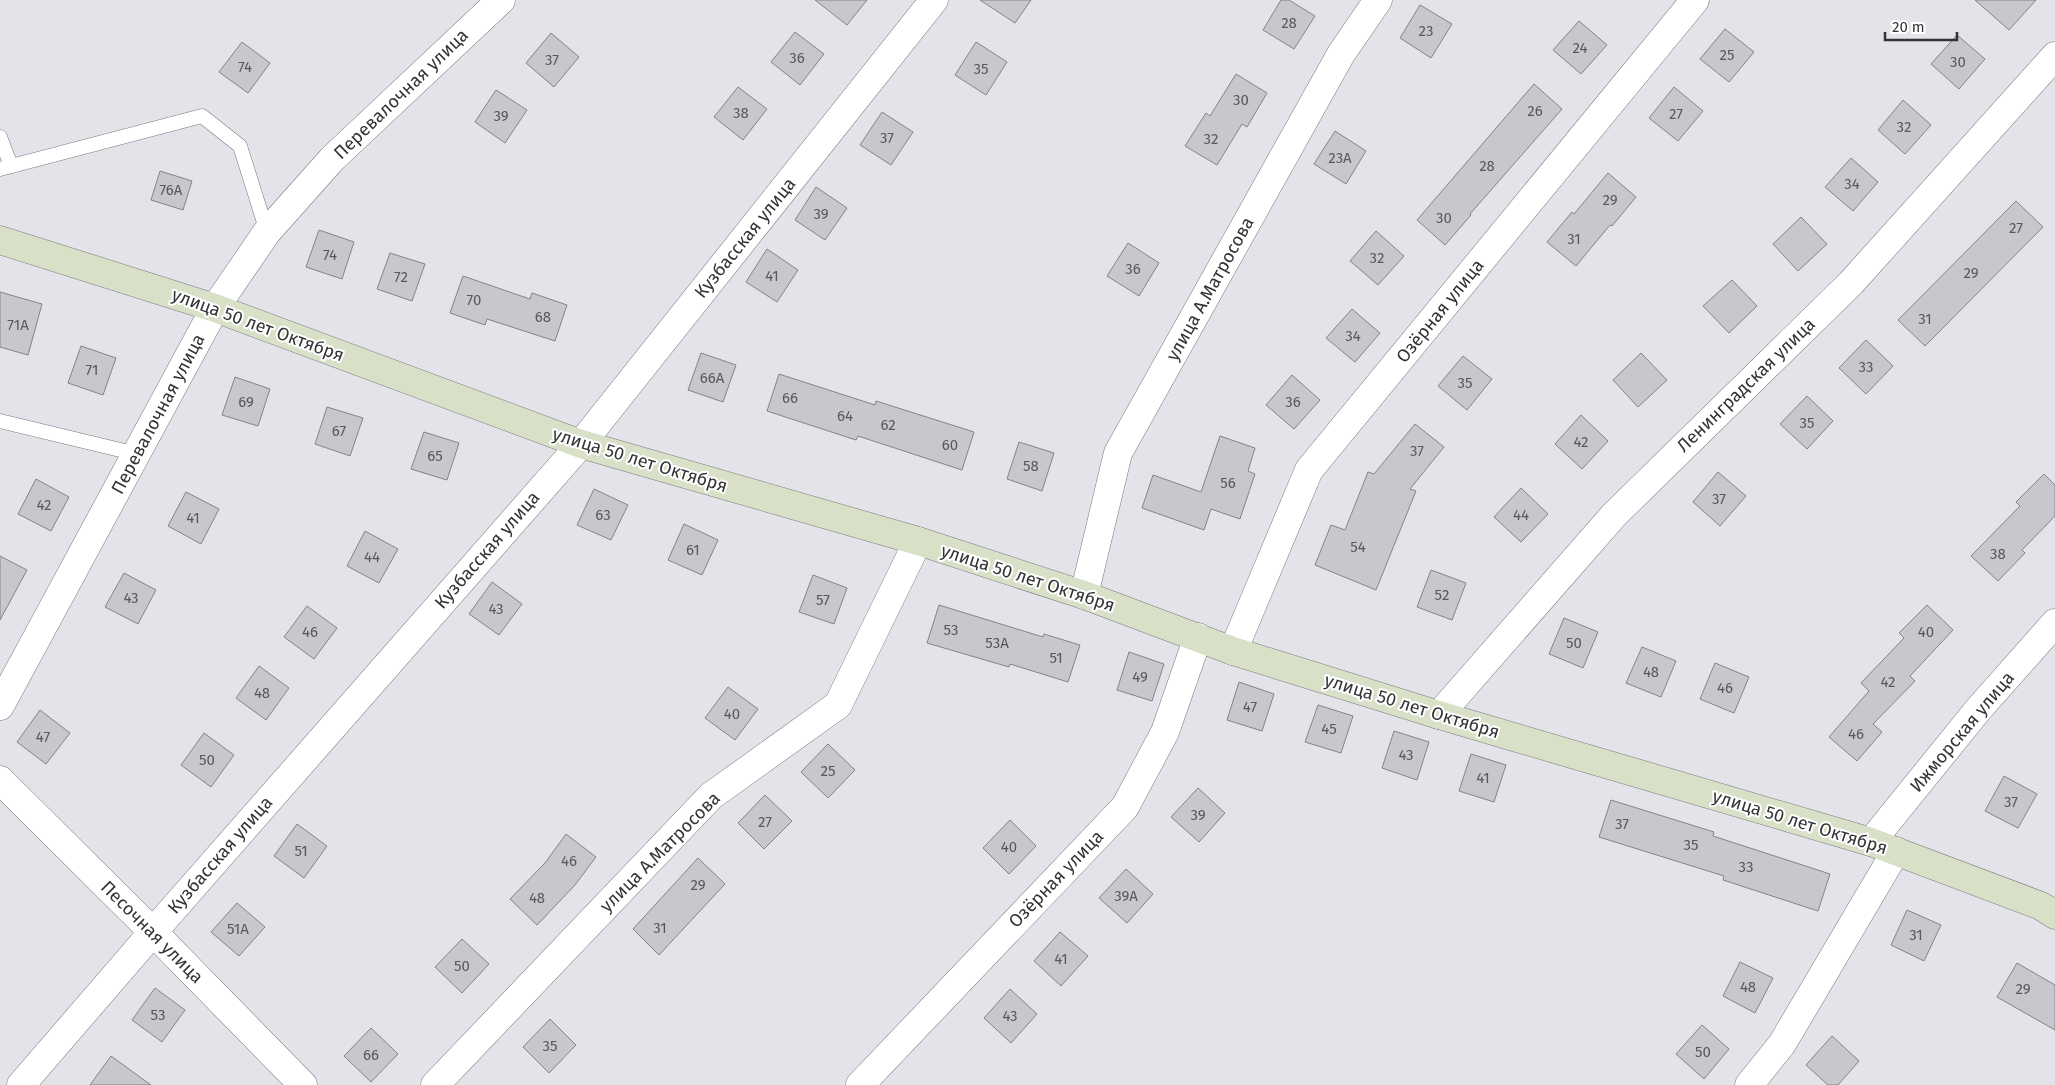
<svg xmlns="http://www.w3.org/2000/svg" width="2055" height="1085" viewBox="0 0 2055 1085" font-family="'Fira Sans',sans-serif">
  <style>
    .building { fill: #c8c7cd; stroke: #848389 }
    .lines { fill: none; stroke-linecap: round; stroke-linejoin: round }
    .lane-casing { stroke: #7a797e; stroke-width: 15 }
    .street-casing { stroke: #7a797e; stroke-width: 29 }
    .secondary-casing { stroke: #7a797e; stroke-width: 29 }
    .lane { stroke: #fff; stroke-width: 14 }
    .street { stroke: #fff; stroke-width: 28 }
    .secondary { stroke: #d8e1c7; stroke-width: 28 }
    .labels { text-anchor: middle; stroke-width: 4; stroke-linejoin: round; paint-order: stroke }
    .number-label { font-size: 15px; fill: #59585c }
    .street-label { font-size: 18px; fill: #343336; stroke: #fff }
  </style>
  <rect width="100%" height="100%" fill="#e4e3e9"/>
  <g class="building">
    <path d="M815,0h52l-20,25z"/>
    <path d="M980,0h51l-16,23z"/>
    <path d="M1281,0h8l26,16 -21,33 -31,-19z"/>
    <path d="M1975,0h61l-27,30z"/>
    <path d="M1420,5l32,19 -21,34 -31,-20z"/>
    <path d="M1579,21l28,24 -26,29 -28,-24z"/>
    <path d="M1725,29l29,23 -25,30 -29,-23z"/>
    <path d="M795,32l29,22 -24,31 -29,-23z"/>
    <path d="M551,33l28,24 -25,30 -28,-24z"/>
    <path d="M1957,35l28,24 -26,30 -28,-25z"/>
    <path d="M242,42l28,21 -22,30 -29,-21z"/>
    <path d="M976,42l31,20 -21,33 -31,-20z"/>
    <path d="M1236,74l31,19 -20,34 -5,-3 -25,41 -32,-19 21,-33 4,3z"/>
    <path d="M1534,84l28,25 -92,105 1,1 -26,30 -28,-25z"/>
    <path d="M738,87l29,22 -24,31 -29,-23z"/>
    <path d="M1674,87l29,24 -25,30 -29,-23z"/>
    <path d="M496,90l31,20 -22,33 -30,-21z"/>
    <path d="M1903,100l28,25 -26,29 -27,-24z"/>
    <path d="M882,112l31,20 -22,33 -31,-20z"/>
    <path d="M1335,131l31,20 -20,33 -32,-20z"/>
    <path d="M1851,158l27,24 -25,29 -28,-24z"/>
    <path d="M160,171l32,10 -9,29 -32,-10z"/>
    <path d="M1608,173l28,24 -24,29 -2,-1 -34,41 -29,-24 25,-30 2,2z"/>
    <path d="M816,187l31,21 -22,32 -30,-20z"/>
    <path d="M2016,201l27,26 -118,119 -27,-26z"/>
    <path d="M1801,217l26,27 -29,27 -25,-27z"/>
    <path d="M319,230l35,12 -12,37 -36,-12z"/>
    <path d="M1376,231l28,25 -26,29 -28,-24z"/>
    <path d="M1128,243l31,20 -20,33 -32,-20z"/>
    <path d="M767,249l31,21 -21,32 -31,-20z"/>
    <path d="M390,253l35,11 -13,37 -35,-12z"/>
    <path d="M463,276l67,23 2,-6 35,12 -12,36 -68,-22 -2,6 -35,-12z"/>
    <path d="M1732,280l25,26 -28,27 -26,-27z"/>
    <path d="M0,292l42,12 -14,51 -28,-8z"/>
    <path d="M1352,309l28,24 -25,29 -29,-24z"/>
    <path d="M1866,340l27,26 -27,28 -27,-26z"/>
    <path d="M81,346l35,12 -13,37 -35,-12z"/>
    <path d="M701,353l35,12 -13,37 -35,-12z"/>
    <path d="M1641,353l26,27 -29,27 -25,-27z"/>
    <path d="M1463,356l29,23 -25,31 -29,-24z"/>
    <path d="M779,374l96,31 1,-4 98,31 -12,38 -104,-34 -2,4 -89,-29z"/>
    <path d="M1292,375l28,25 -26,29 -28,-24z"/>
    <path d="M235,377l35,12 -12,37 -36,-11z"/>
    <path d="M1807,396l26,25 -26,28 -27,-25z"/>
    <path d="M327,407l36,11 -13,38 -35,-12z"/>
    <path d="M1581,415l27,26 -26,28 -27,-25z"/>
    <path d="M1415,424l29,23 -34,42 6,2 -40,99 -61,-25 16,-40 14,5 23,-58 6,2z"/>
    <path d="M424,432l35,11 -12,37 -36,-11z"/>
    <path d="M1220,436l35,12 -7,23 7,3 -15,45 -29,-10 -7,21 -62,-22 11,-33 48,17z"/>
    <path d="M1019,442l35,11 -12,38 -35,-12z"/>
    <path d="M1718,472l28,24 -26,30 -27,-24z"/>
    <path d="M2044,474l11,11v31l-33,34 3,3 -27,28 -27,-25 49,-50 -4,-4z"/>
    <path d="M36,479l33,18 -18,34 -33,-17z"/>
    <path d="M1521,488l27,26 -27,28 -27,-25z"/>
    <path d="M594,489l34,16 -17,35 -34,-15z"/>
    <path d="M186,492l33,17 -18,35 -33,-18z"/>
    <path d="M684,524l34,16 -16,35 -34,-15z"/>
    <path d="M365,531l33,18 -19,34 -32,-17z"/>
    <path d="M0,556l27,14 -27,50z"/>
    <path d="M1431,570l35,13 -14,37 -35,-13z"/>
    <path d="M124,573l32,17 -18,34 -33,-17z"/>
    <path d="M813,575l34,13 -13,36 -35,-12z"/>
    <path d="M492,582l30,22 -23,31 -30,-21z"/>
    <path d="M939,605l104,32 1,-3 36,11 -12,37 -58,-18 -1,3 -82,-24z"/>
    <path d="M1927,605l26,25 -43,46 5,5 -42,43 9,8 -25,29 -28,-24 40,-46 -8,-8 43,-45 -5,-5z"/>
    <path d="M307,606l30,22 -23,31 -30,-22z"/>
    <path d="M1564,618l34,14 -15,36 -34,-14z"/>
    <path d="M1642,647l34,14 -15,36 -35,-14z"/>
    <path d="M1129,652l35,12 -12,37 -35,-11z"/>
    <path d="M1715,663l34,14 -15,36 -34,-14z"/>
    <path d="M259,666l30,22 -23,32 -30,-22z"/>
    <path d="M1239,682l35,12 -12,37 -35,-11z"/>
    <path d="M728,687l30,22 -23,31 -30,-22z"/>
    <path d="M1318,705l35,11 -12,37 -36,-11z"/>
    <path d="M40,710l30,23 -24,31 -29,-22z"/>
    <path d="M1394,731l35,11 -12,38 -35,-12z"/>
    <path d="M204,733l30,22 -23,32 -30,-22z"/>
    <path d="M828,744l27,26 -27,28 -27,-26z"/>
    <path d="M1471,754l35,11 -12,37 -35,-11z"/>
    <path d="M2004,776l33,18 -19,34 -33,-17z"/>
    <path d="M1198,788l27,25 -26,29 -28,-25z"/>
    <path d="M765,795l27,26 -28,28 -26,-26z"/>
    <path d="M1611,800l103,32 -1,4 117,38 -12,37 -95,-31 1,-4 -125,-39z"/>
    <path d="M1010,820l26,26 -27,28 -26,-26z"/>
    <path d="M297,824l30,22 -23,32 -30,-22z"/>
    <path d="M566,834l30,23 -21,28 -38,40 -27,-26 35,-36z"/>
    <path d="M698,858l27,26 -66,71 -26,-26z"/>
    <path d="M1126,869l27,25 -26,29 -28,-25z"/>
    <path d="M237,903l28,24 -26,29 -28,-24z"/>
    <path d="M1907,910l34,15 -17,36 -33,-16z"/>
    <path d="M1060,932l28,24 -27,30 -27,-25z"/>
    <path d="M462,939l27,25 -27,29 -27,-26z"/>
    <path d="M1740,962l33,16 -18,35 -32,-17z"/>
    <path d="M2017,963l38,22v45l-58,-33z"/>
    <path d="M155,988l30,22 -23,32 -30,-22z"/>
    <path d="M1010,989l27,25 -26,29 -27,-25z"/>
    <path d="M550,1019l26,26 -27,28 -26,-26z"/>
    <path d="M1702,1025l27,24 -25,30 -28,-25z"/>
    <path d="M371,1028l27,26 -27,28 -27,-26z"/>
    <path d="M1832,1036l27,25 -21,24h-10l-22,-20z"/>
    <path d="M111,1056l40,29h-61z"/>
  </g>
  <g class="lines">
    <defs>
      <g id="lane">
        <path d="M0,137l11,29"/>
        <path d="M0,169l202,-53 38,30 27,86"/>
        <path d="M0,421l137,33"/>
      </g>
      <g id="street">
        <path d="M1084,595l34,-142 223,-399 37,-54"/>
        <path d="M1233,651l76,-181 386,-470"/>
        <path d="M0,706l215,-398 52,-76 65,-73 169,-159"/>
        <path d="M1439,715l175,-200 237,-232 204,-227"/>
        <path d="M0,780l153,152 150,153"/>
        <path d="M1871,842l106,-131 78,-88"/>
        <path d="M21,1085l132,-153 428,-488 353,-444"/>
        <path d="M435,1085l276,-289 127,-91 80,-164"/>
        <path d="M860,1085l265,-278 40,-75 33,-95"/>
        <path d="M1749,1085l33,-41 114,-193"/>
      </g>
      <path id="secondary" d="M0,240l215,68 366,136 337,97 166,54 149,56 206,64 432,127 170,64 14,9"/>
    </defs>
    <use href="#lane" class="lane-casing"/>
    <use href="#street" class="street-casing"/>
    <use href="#secondary" class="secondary-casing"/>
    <use href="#lane" class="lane"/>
    <use href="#street" class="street"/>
    <use href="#secondary" class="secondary"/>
  </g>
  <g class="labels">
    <g class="number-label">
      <text x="1289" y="28">28</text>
      <text x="1426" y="36">23</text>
      <text x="1580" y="53">24</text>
      <text x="1727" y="60">25</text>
      <text x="797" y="63">36</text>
      <text x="552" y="65">37</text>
      <text x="1958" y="67">30</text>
      <text x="245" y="72">74</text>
      <text x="981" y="74">35</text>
      <text x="1241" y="105">30</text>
      <text x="1535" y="116">26</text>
      <text x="741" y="118">38</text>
      <text x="1676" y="119">27</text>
      <text x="501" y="121">39</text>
      <text x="1904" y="132">32</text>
      <text x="887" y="143">37</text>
      <text x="1211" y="144">32</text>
      <text x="1340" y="163">23А</text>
      <text x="1487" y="171">28</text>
      <text x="1852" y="189">34</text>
      <text x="171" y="195">76А</text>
      <text x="1610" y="205">29</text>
      <text x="821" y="219">39</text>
      <text x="1444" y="223">30</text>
      <text x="2016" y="233">27</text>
      <text x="1574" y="244">31</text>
      <text x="330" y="260">74</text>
      <text x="1377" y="263">32</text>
      <text x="1133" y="274">36</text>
      <text x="1971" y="278">29</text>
      <text x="772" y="281">41</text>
      <text x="401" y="282">72</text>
      <text x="474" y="305">70</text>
      <text x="543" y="322">68</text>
      <text x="1925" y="324">31</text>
      <text x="18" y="330">71А</text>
      <text x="1353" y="341">34</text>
      <text x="1866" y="372">33</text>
      <text x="92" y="375">71</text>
      <text x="712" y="383">66А</text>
      <text x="1465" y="388">35</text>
      <text x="790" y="403">66</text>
      <text x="246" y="407">69</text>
      <text x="1293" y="407">36</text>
      <text x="845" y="421">64</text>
      <text x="1807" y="428">35</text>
      <text x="888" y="430">62</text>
      <text x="339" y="436">67</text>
      <text x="1581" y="447">42</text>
      <text x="950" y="450">60</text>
      <text x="1417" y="456">37</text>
      <text x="435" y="461">65</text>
      <text x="1031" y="471">58</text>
      <text x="1228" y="488">56</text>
      <text x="1719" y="504">37</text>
      <text x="44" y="510">42</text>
      <text x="603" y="520">63</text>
      <text x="1521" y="520">44</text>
      <text x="193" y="523">41</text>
      <text x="1358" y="552">54</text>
      <text x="693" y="555">61</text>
      <text x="1998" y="559">38</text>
      <text x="372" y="562">44</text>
      <text x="1442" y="600">52</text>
      <text x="131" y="603">43</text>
      <text x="823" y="605">57</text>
      <text x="496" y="614">43</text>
      <text x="951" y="635">53</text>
      <text x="310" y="637">46</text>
      <text x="1926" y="637">40</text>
      <text x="997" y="648">53А</text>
      <text x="1574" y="648">50</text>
      <text x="1056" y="663">51</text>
      <text x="1651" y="677">48</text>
      <text x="1140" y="682">49</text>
      <text x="1888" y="687">42</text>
      <text x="1725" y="693">46</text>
      <text x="262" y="698">48</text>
      <text x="1250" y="712">47</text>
      <text x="732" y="719">40</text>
      <text x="1329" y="734">45</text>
      <text x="1856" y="739">46</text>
      <text x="43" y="742">47</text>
      <text x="1406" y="760">43</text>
      <text x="207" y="765">50</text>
      <text x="828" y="776">25</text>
      <text x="1483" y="783">41</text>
      <text x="2011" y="807">37</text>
      <text x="1198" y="820">39</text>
      <text x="765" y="827">27</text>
      <text x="1622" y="829">37</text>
      <text x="1691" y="850">35</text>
      <text x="1009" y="852">40</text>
      <text x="301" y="856">51</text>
      <text x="569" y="866">46</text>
      <text x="1746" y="872">33</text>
      <text x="698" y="890">29</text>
      <text x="1126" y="901">39А</text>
      <text x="537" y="903">48</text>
      <text x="660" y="933">31</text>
      <text x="238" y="934">51А</text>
      <text x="1916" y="940">31</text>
      <text x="1061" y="964">41</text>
      <text x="462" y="971">50</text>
      <text x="1748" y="992">48</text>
      <text x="2023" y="994">29</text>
      <text x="158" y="1020">53</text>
      <text x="1010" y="1021">43</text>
      <text x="550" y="1051">35</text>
      <text x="1703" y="1057">50</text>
      <text x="371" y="1060">66</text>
    </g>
    <g class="street-label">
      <text transform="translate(401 94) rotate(-44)" y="6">Перевалочная улица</text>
      <text transform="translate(745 238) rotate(-51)" y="6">Кузбасская улица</text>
      <text transform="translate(1210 289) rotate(-61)" y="6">улица А.Матросова</text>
      <text transform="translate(1440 311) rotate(-51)" y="6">Озёрная улица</text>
      <text transform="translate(258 325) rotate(20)" y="6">улица 50 лет Октября</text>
      <text transform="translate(1746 385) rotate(-44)" y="6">Ленинградская улица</text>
      <text transform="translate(158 414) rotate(-62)" y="6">Перевалочная улица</text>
      <text transform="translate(640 460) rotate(17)" y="6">улица 50 лет Октября</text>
      <text transform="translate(487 550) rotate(-49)" y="6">Кузбасская улица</text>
      <text transform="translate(1028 578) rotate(18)" y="6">улица 50 лет Октября</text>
      <text transform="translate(1412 706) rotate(17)" y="6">улица 50 лет Октября</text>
      <text transform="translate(1962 732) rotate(-50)" y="6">Ижморская улица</text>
      <text transform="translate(1800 822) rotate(17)" y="6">улица 50 лет Октября</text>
      <text transform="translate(660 852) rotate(-45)" y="6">улица А.Матросова</text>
      <text transform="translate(220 855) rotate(-49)" y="6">Кузбасская улица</text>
      <text transform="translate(1056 879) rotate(-46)" y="6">Озёрная улица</text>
      <text transform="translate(152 932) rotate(45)" y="6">Песочная улица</text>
    </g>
  </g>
  <path d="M1885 32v8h72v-8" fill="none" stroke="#343336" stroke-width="2.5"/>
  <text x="1892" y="32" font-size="15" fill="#343336" stroke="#ffffff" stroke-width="4" paint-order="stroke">20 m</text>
</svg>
